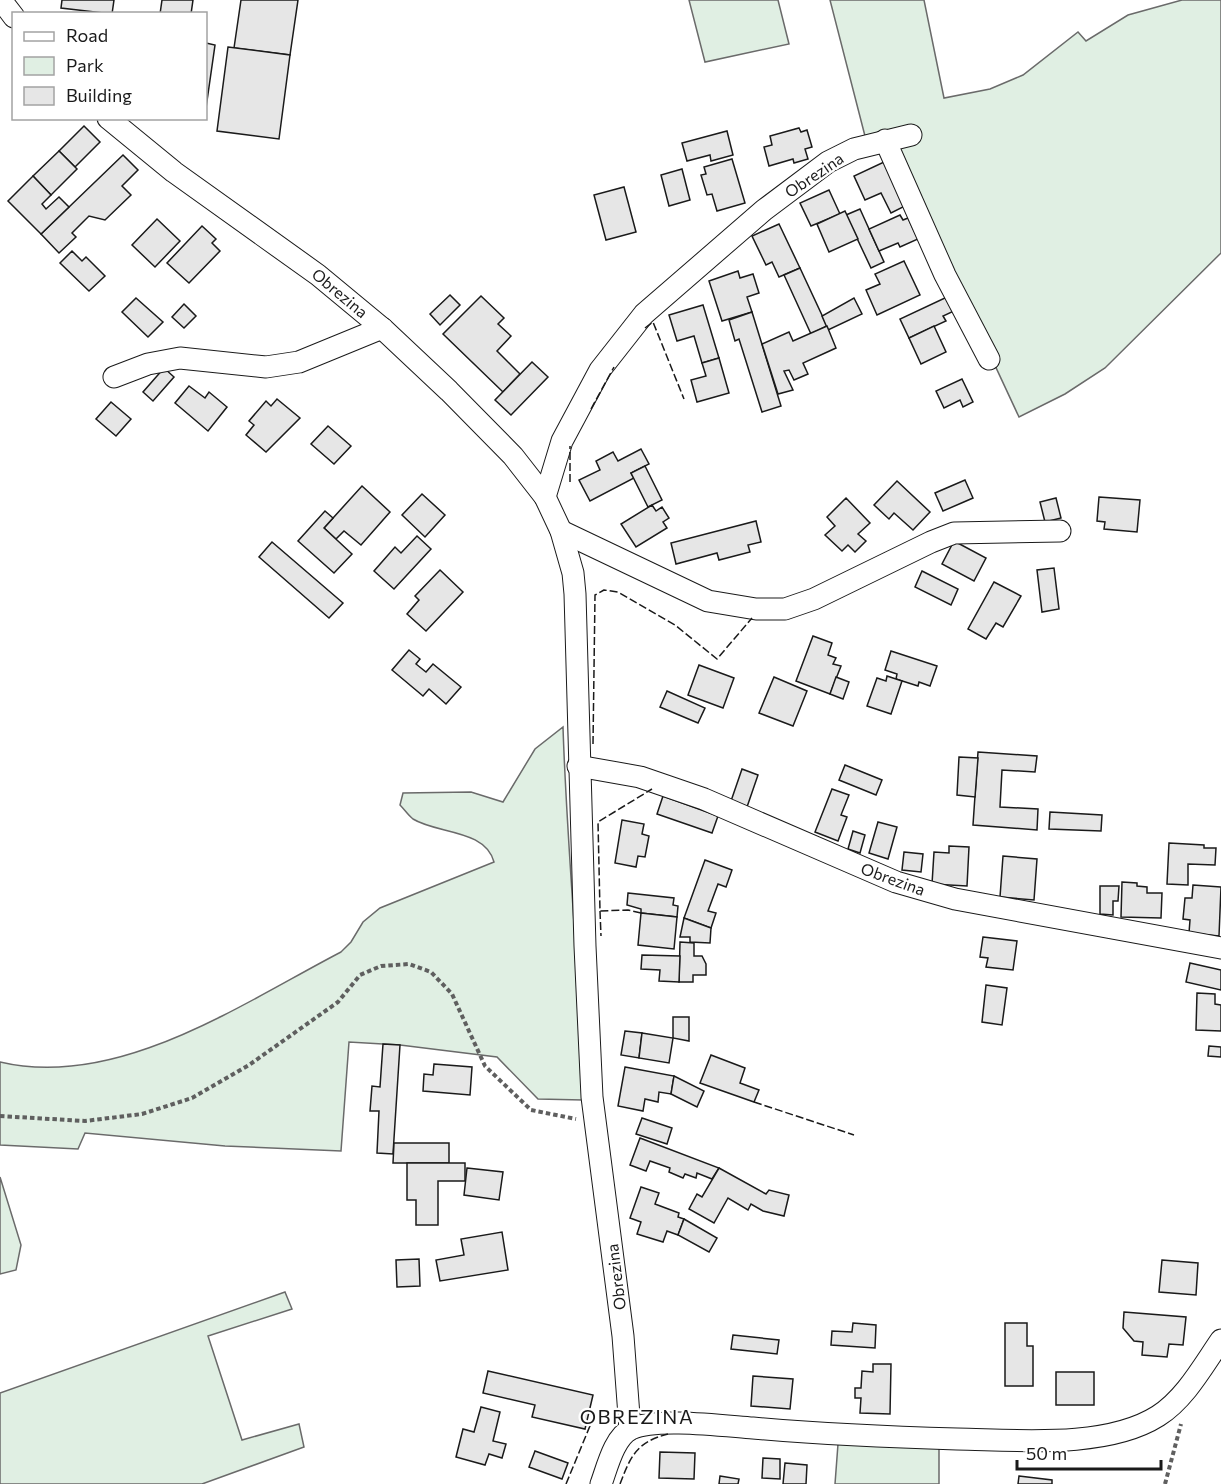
<svg xmlns="http://www.w3.org/2000/svg" width="1221" height="1484" viewBox="0 0 1221 1484" font-family="Commissioner,sans-serif">
  <style>
    .green { fill: #e0efe3; stroke: #6a6a6a; stroke-width: 1.5 }
    .building { fill: #e6e6e6; stroke: #1a1a1a; stroke-width: 1.5 }
    .lines { fill: none; stroke-linecap: round; stroke-linejoin: round }
    .minor-casing { stroke: #1a1a1a; stroke-width: 23 }
    .path { stroke: #5f5f5f; stroke-width: 4; stroke-dasharray: 4.5 3; stroke-linecap: butt }
    .minor { stroke: #fff; stroke-width: 21 }
    .fence { stroke: #1a1a1a; stroke-width: 1.5; stroke-dasharray: 8 3; stroke-linecap: butt }
    .labels { text-anchor: middle; stroke-width: 4.5; stroke-linejoin: round; paint-order: stroke }
    .street-label { font-size: 16px; fill: #1a1a1a; stroke: #fff }
    .quarter-label { font-size: 20px; letter-spacing: 1.5px; fill: #1a1a1a; stroke: #fff }
  </style>
  <rect width="100%" height="100%" fill="#fff"/>
  <g class="green">
    <path d="M689,0h89l11,44 -84,18z"/>
    <path d="M830,0h94l20,98 46,-9 33,-14 55,-43 8,9 42,-26 54,-15h39v253l-116,115 -40,26 -46,23 -109,-234 -45,-47z"/>
    <path d="M563,727c4,125 17,248 20,373l-45,-1 -41,-42 -97,-12 -51,-3 -8,109 -116,-5 -140,-13 -7,16 -78,-4v-83c117,28 241,-58 341,-110l10,-10 12,-20 17,-14 114,-46c-9,-33 -57,-28 -81,-43 -5,-4 -9,-10 -13,-14l3,-12 68,-1 32,10 32,-53z"/>
    <path d="M0,1177l21,68 -5,25 -16,4z"/>
    <path d="M285,1292l7,17 -84,27 34,104 57,-16 5,23 -102,37h-202v-91z"/>
    <path d="M838,1444l101,2v38h-104z"/>
  </g>
  <g class="building">
    <path d="M62,0h52l-2,14 -51,-6z"/>
    <path d="M162,0h31l-2,14h-31z"/>
    <path d="M241,0h57l-8,55 -56,-7z"/>
    <path d="M206,43l9,2 -9,63z"/>
    <path d="M228,47l62,8 -11,84 -62,-8z"/>
    <path d="M84,126l16,16 -25,25 -16,-16z"/>
    <path d="M799,128l2,4 6,-2 5,17 -7,2 3,10 -14,4 -1,-4 -24,7 -5,-19 8,-2 -2,-9z"/>
    <path d="M727,131l6,24 -22,6 -1,-6 -23,6 -5,-18z"/>
    <path d="M59,151l18,18 -26,26 -18,-19z"/>
    <path d="M123,155l15,15 -16,16 9,9 -26,25 -16,-4 -17,17 4,4 -17,16 -18,-19z"/>
    <path d="M732,159l13,44 -28,8 -5,-17 -5,1 -6,-20 5,-1 -2,-7z"/>
    <path d="M884,162l21,44 -14,7 -10,-20 -16,7 -11,-24z"/>
    <path d="M682,169l8,31 -21,6 -8,-31z"/>
    <path d="M33,176l18,19 -9,9 4,5 13,-12 10,10 -28,27 -33,-33z"/>
    <path d="M624,187l12,45 -30,8 -12,-45z"/>
    <path d="M829,190l11,24 -29,12 -11,-23z"/>
    <path d="M860,209l24,53 -13,6 -25,-53z"/>
    <path d="M845,211l13,28 -29,13 -12,-28z"/>
    <path d="M900,215l3,5 5,-2 10,21 -18,8 -2,-4 -19,8 -10,-22z"/>
    <path d="M157,219l23,22 -25,26 -23,-22z"/>
    <path d="M779,224l21,44 -21,9 -7,-15 -6,3 -14,-29z"/>
    <path d="M202,226l14,13 -4,4 8,8 -31,32 -22,-20z"/>
    <path d="M72,251l10,10 4,-4 19,19 -16,15 -29,-28z"/>
    <path d="M904,261l16,34 -43,20 -11,-25 14,-6 -5,-10z"/>
    <path d="M800,268l27,58 -16,8 -27,-59z"/>
    <path d="M738,271l2,7 13,-4 6,19 -12,4 5,15 -30,9 -13,-40z"/>
    <path d="M450,295l10,10 -20,20 -10,-11z"/>
    <path d="M481,296l23,22 -6,6 13,12 -14,15 23,23 -17,18 -60,-58z"/>
    <path d="M947,297l7,14 -11,5 3,5 -37,17 -9,-19z"/>
    <path d="M136,298l27,24 -15,15 -26,-25z"/>
    <path d="M854,298l8,16 -34,16 -6,-14z"/>
    <path d="M184,304l12,12 -12,12 -12,-11z"/>
    <path d="M703,305l16,53 -17,5 -8,-27 -17,5 -8,-26z"/>
    <path d="M752,312l29,94 -19,6 -23,-73 -4,2 -6,-21z"/>
    <path d="M827,326l9,22 -33,15 5,11 -14,6 -5,-10 -5,1 9,19 -15,4 -16,-50 27,-12 4,9z"/>
    <path d="M934,326l12,26 -25,12 -12,-26z"/>
    <path d="M719,358l10,35 -32,9 -6,-22 15,-4 -4,-13z"/>
    <path d="M532,362l16,15 -37,38 -16,-15z"/>
    <path d="M164,368l10,9 -21,24 -10,-9z"/>
    <path d="M962,379l11,23 -10,5 -3,-7 -16,8 -8,-17z"/>
    <path d="M189,386l16,12 4,-6 18,15 -19,24 -33,-28z"/>
    <path d="M277,399l23,19 -34,34 -20,-17 8,-10 -5,-4 17,-20 5,5z"/>
    <path d="M111,402l20,17 -15,17 -20,-17z"/>
    <path d="M328,426l23,20 -17,18 -23,-20z"/>
    <path d="M641,449l8,15 -18,9 3,5 -44,23 -11,-21 21,-10 -4,-9 17,-9 5,9z"/>
    <path d="M645,466l17,34 -14,7 -17,-34z"/>
    <path d="M965,480l8,18 -30,13 -8,-18z"/>
    <path d="M897,481l33,31 -17,18 -19,-17 -5,6 -15,-14z"/>
    <path d="M362,486l28,26 -29,33 -17,-14 -8,8 -12,-11z"/>
    <path d="M422,494l23,21 -20,22 -23,-22z"/>
    <path d="M1099,497l41,3 -3,32 -33,-3 1,-7 -8,-1z"/>
    <path d="M846,498l24,25 -12,11 8,7 -11,11 -7,-7 -6,6 -17,-16 10,-9 -8,-9z"/>
    <path d="M1056,498l5,20 -16,4 -5,-20z"/>
    <path d="M652,505l4,6 6,-4 7,11 -6,4 4,6 -31,19 -15,-23z"/>
    <path d="M325,511l8,7 -9,10 28,26 -18,19 -36,-32z"/>
    <path d="M756,521l5,21 -13,3 2,7 -31,8 -2,-7 -41,11 -5,-21z"/>
    <path d="M417,536l14,13 -37,40 -20,-18 21,-24 6,6z"/>
    <path d="M954,541l32,17 -12,23 -32,-17z"/>
    <path d="M272,542l71,61 -14,15 -70,-61z"/>
    <path d="M1054,568l5,41 -17,3 -5,-42z"/>
    <path d="M440,570l23,22 -37,39 -19,-17 12,-14 -4,-4z"/>
    <path d="M922,571l36,18 -7,16 -36,-18z"/>
    <path d="M994,582l27,14 -18,31 -7,-4 -10,16 -18,-10z"/>
    <path d="M813,636l19,7 -4,12 8,3 -3,6 8,2 -11,28 -34,-13z"/>
    <path d="M409,650l11,9 -4,5 10,8 7,-8 28,23 -15,17 -17,-15 -6,7 -31,-26z"/>
    <path d="M891,651l46,15 -7,20 -11,-4 -1,4 -22,-7 1,-5 -12,-4z"/>
    <path d="M699,665l35,13 -11,30 -35,-13z"/>
    <path d="M887,676l15,5 -11,33 -24,-8 10,-28 9,3z"/>
    <path d="M774,677l33,14 -14,35 -34,-13z"/>
    <path d="M836,677l13,5 -6,17 -13,-5z"/>
    <path d="M667,691l38,17 -7,15 -38,-16z"/>
    <path d="M978,752l59,4 -2,16 -33,-2 -2,37 38,2 -1,21 -64,-5z"/>
    <path d="M959,757l19,1 -3,39 -18,-2z"/>
    <path d="M845,765l37,15 -6,15 -37,-15z"/>
    <path d="M742,769l16,6 -11,32 -16,-6z"/>
    <path d="M832,789l17,6 -8,20 6,2 -9,24 -23,-9z"/>
    <path d="M663,796l55,20 -6,17 -55,-19z"/>
    <path d="M1050,812l52,3 -1,16 -52,-2z"/>
    <path d="M622,820l22,4 -2,10 7,2 -4,21 -7,-1 -2,11 -21,-4z"/>
    <path d="M878,822l19,5 -9,32 -19,-6z"/>
    <path d="M853,831l12,4 -5,18 -12,-4z"/>
    <path d="M1169,843l35,2v3h12l-1,17 -27,-1v21l-21,-1z"/>
    <path d="M949,846l20,1 -2,39 -35,-2 2,-32 15,1z"/>
    <path d="M904,852l19,2 -2,18 -19,-2z"/>
    <path d="M1003,856l34,3 -3,41 -34,-3z"/>
    <path d="M705,860l27,10 -6,17 -8,-3 -10,27 8,2 -5,15 -27,-10z"/>
    <path d="M1122,882l15,1v3l10,1v6h15l-1,25 -40,-1z"/>
    <path d="M1193,885l28,2 -2,49 -30,-3 1,-13 -7,-1 2,-21h7z"/>
    <path d="M1100,886h19l-1,15h-5v14l-13,-1z"/>
    <path d="M628,893l46,5 -1,7 5,1 -1,11 -36,-4v-4l-14,-4z"/>
    <path d="M641,913l36,4 -3,32 -36,-4z"/>
    <path d="M684,918l27,10 -1,15 -20,-1v-5h-10z"/>
    <path d="M983,937l34,4 -4,29 -27,-3 2,-9 -8,-1z"/>
    <path d="M680,942l14,1v13h8l4,8v11h-13v7h-14z"/>
    <path d="M642,955l38,1 -1,26 -20,-1 1,-11 -19,-1z"/>
    <path d="M1190,963l31,7v20l-35,-8z"/>
    <path d="M986,985l21,3 -5,37 -20,-3z"/>
    <path d="M1197,993l18,1v10l6,1v26l-25,-1z"/>
    <path d="M673,1017h16v24l-16,-3z"/>
    <path d="M625,1031l17,2 -3,25 -18,-3z"/>
    <path d="M642,1033l31,5 -4,25 -30,-5z"/>
    <path d="M383,1044l17,1 -7,109 -16,-1 2,-42h-9l2,-25 8,1z"/>
    <path d="M1209,1046l12,1v10l-13,-1z"/>
    <path d="M711,1055l34,13 -5,15 19,7 -5,12 -54,-19z"/>
    <path d="M434,1064l38,3 -2,28 -47,-4 1,-17 9,1z"/>
    <path d="M625,1067l49,9 -3,18 -12,-2 -1,10 -13,-3 -2,12 -25,-5z"/>
    <path d="M674,1076l30,15 -7,16 -26,-13z"/>
    <path d="M642,1118l30,10 -5,16 -31,-10z"/>
    <path d="M640,1138l79,30 -7,11 -15,-6 -1,5 -11,-4 -2,4 -14,-6 1,-4 -20,-7 -4,10 -16,-6z"/>
    <path d="M394,1143h55v20h-56z"/>
    <path d="M407,1163h58v18h-27v44h-22v-25h-9z"/>
    <path d="M467,1168l36,4 -4,28 -35,-5z"/>
    <path d="M719,1168l47,26 3,-4 20,5 -5,21 -21,-5 -12,-7 -3,6 -20,-12 -14,25 -25,-14 8,-15 5,3z"/>
    <path d="M641,1187l18,6 -4,11 24,9 -1,4 6,2 -6,16 -11,-4 -4,11 -26,-8 4,-12 -11,-4z"/>
    <path d="M684,1219l33,19 -8,14 -31,-17z"/>
    <path d="M502,1232l6,38 -68,11 -4,-21 28,-5 -3,-16z"/>
    <path d="M419,1259l1,27 -23,1 -1,-27z"/>
    <path d="M1162,1260l36,3 -2,32 -37,-3z"/>
    <path d="M1124,1312l62,5 -3,28 -14,-1 -2,13 -25,-2 1,-13 -9,-1 -11,-13z"/>
    <path d="M853,1323l23,2 -1,23 -44,-3 1,-14 20,1z"/>
    <path d="M1005,1323h22v23h6v40h-28z"/>
    <path d="M733,1335l46,5 -2,14 -46,-5z"/>
    <path d="M873,1364h18l-1,50 -30,-1 1,-15h-6v-10h6l1,-17 11,1z"/>
    <path d="M488,1371l105,24 -8,34 -53,-12 3,-12 -52,-12z"/>
    <rect x="1056" y="1372" width="38" height="33"/>
    <path d="M753,1376l40,3 -3,30 -39,-3z"/>
    <path d="M481,1407l19,5 -7,29 13,3 -4,14 -13,-4 -4,11 -29,-8 7,-28 11,3z"/>
    <path d="M535,1451l33,12 -6,16 -33,-12z"/>
    <path d="M660,1452l35,1 -1,26 -35,-1z"/>
    <path d="M763,1458l17,1v20l-18,-1z"/>
    <path d="M785,1463l22,2 -1,19h-23z"/>
    <path d="M720,1476l19,3 -1,5h-19z"/>
    <path d="M1019,1476l33,4v4h-34z"/>
  </g>
  <g class="lines">
    <defs>
      <g id="minor">
        <path d="M1,0l13,17"/>
        <path d="M108,118l66,54 144,103 64,53 67,63 64,65 32,41 16,34 12,42 2,21 10,352 7,151 31,239 7,93"/>
        <path d="M885,140l60,135 44,84"/>
        <path d="M114,377l34,-13 32,-6 86,9 33,-5 83,-34"/>
        <path d="M545,497l17,-56 38,-71 44,-56 120,-104 64,-48 26,-13 57,-14"/>
        <path d="M561,531l147,70 48,8h29l29,-10 117,-57 23,-9 106,-2"/>
        <path d="M578,766l62,11 64,22 192,83 59,17 266,49"/>
        <path d="M601,1484c6,-16 13,-47 30,-55 24,-12 94,-3 122,-1 68,6 136,9 204,11 59,1 149,10 201,-23 27,-17 45,-50 63,-76"/>
      </g>
    </defs>
    <use href="#minor" class="minor-casing"/>
    <g class="path">
      <path d="M0,1116l85,5 57,-7 50,-16 57,-33 89,-63 22,-27 21,-9 28,-2 22,8 21,22 33,72 46,44 45,9"/>
      <path d="M1165,1484l16,-60"/>
    </g>
    <use href="#minor" class="minor"/>
    <g class="fence">
      <path d="M645,328l8,-6 31,77"/>
      <path d="M591,409l23,-42"/>
      <path d="M570,482v-36"/>
      <path d="M593,744l2,-149 9,-5 14,2 57,33 42,34 35,-41"/>
      <path d="M600,911l1,25"/>
      <path d="M641,913l-13,-3 -28,1 -2,-89 54,-33"/>
      <path d="M754,1102l100,33"/>
      <path d="M566,1484l26,-63"/>
      <path d="M620,1484c11,-29 17,-42 48,-50"/>
    </g>
  </g>
  <g class="labels">
    <g class="street-label">
      <text transform="translate(814 175) rotate(-34)" y="6">Obrezina</text>
      <text transform="translate(340 293) rotate(40)" y="6">Obrezina</text>
      <text transform="translate(893 879) rotate(20)" y="6">Obrezina</text>
      <text transform="translate(616 1277) rotate(-97)" y="6">Obrezina</text>
    </g>
    <g class="quarter-label">
      <text x="637" y="1424">OBREZINA</text>
    </g>
  </g>
  <rect x="12" y="12" width="195" height="108" fill="#ffffff" stroke="#a3a3a3" stroke-width="1.5"/>
  <rect x="24" y="32" width="30" height="9" fill="#ffffff" stroke="#a3a3a3" stroke-width="1.5"/>
  <text x="66" y="42" font-size="18" fill="#1a1a1a">Road</text>
  <rect x="24" y="57" width="30" height="18" fill="#e0efe3" stroke="#a3a3a3" stroke-width="1.5"/>
  <text x="66" y="72" font-size="18" fill="#1a1a1a">Park</text>
  <rect x="24" y="87" width="30" height="18" fill="#e6e6e6" stroke="#a3a3a3" stroke-width="1.5"/>
  <text x="66" y="102" font-size="18" fill="#1a1a1a">Building</text>
  <path d="M1017 1460v9h144v-9" fill="none" stroke="#1a1a1a" stroke-width="3"/>
  <text x="1026" y="1460" font-size="18" fill="#1a1a1a" stroke="#ffffff" stroke-width="4.5" paint-order="stroke">50 m</text>
</svg>
